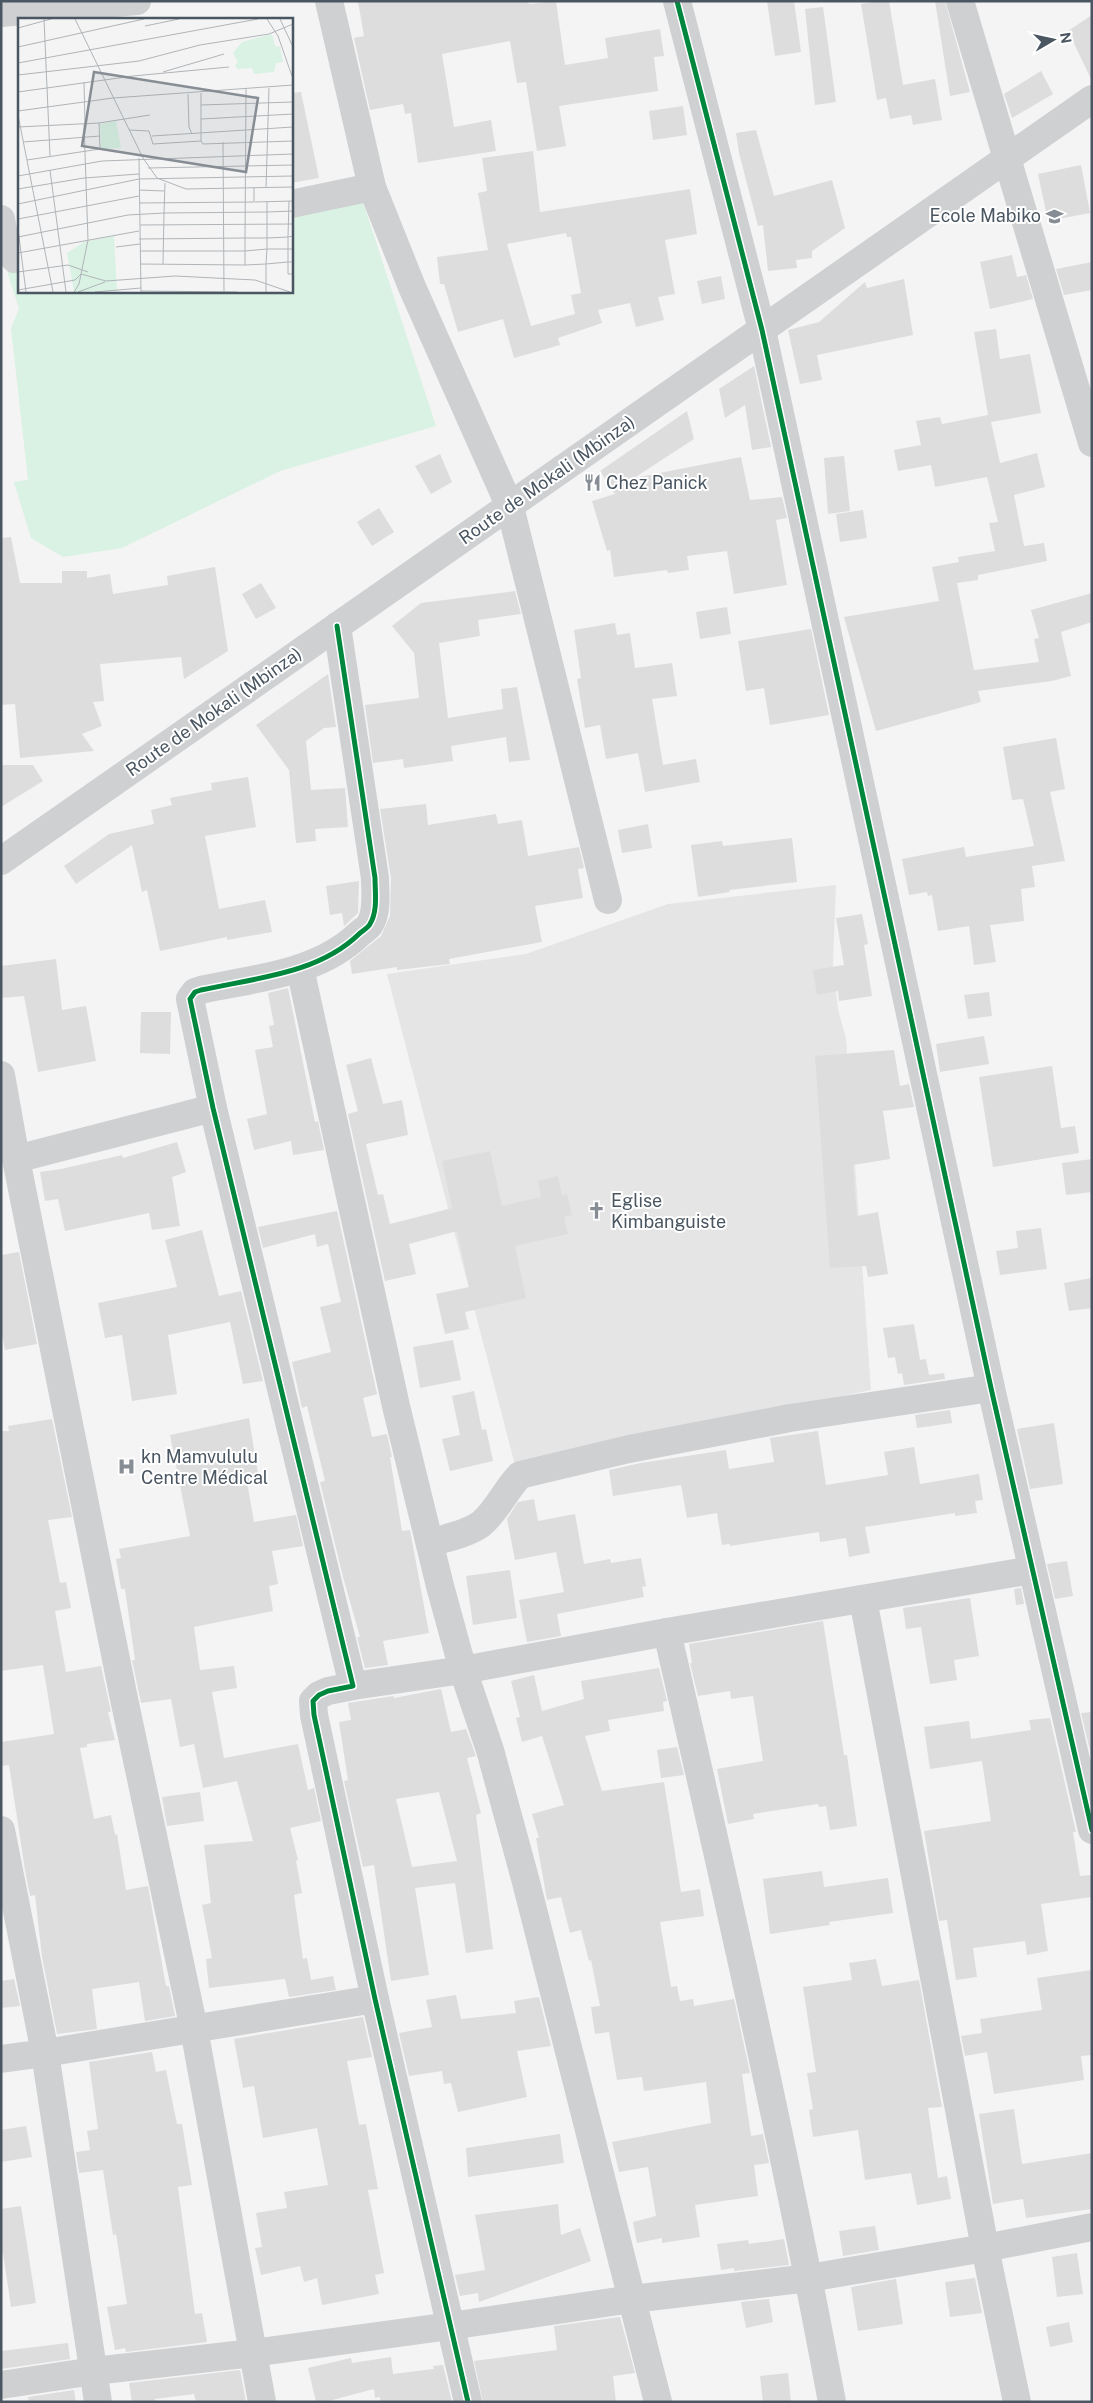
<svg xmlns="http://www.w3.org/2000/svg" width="1093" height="2403" viewBox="0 0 1093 2403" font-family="'Public Sans',sans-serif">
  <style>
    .education { fill: #e6e5e6 }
    .green { fill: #d9f2e3 }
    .building { fill: #ddddde; fill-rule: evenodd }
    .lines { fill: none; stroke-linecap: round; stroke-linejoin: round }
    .minor { stroke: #ced0d2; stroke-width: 28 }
    .cycleway-casing { stroke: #fff; stroke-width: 8 }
    .cycleway { stroke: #00873e; stroke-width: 5 }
    .labels { text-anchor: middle; stroke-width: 4; stroke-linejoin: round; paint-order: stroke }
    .poi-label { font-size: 18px; fill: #4a5661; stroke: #fff; text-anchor: start }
    .street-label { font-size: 18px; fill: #4a5661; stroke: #fff }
    .inset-road { fill: none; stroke: #b0b5b9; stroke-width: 1 }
    .view { fill: #868d94; fill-opacity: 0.15; stroke: #868d94; stroke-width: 2.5 }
    .inset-edge { fill: none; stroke: #4a5661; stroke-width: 2.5 }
  </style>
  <rect width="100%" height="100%" fill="#f4f4f4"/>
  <path class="education" d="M836,885l-3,79 5,46 8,28 25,352 -356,75 -128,-491 139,-20 142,-50z"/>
  <path class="green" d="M361,196l75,230 -156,45 -158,77 -59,9 -32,-19 -17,-56 14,-2 -17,-152 8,-19 -13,-41 13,-3v26h272v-81z"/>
  <g class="building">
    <path d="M358,1h170l1,3 27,-3 9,64 43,-7 -3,-20 55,-9 4,27 -10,1 4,34 -99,15 7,40 -29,5 -11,-69 -9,1 -7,-42 -68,13 12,73 37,-7 5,31 -78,12 -7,-50 -6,1 -2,-10 -33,6 -16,-72 10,-2z"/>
    <path d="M767,1h27l7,51 -26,4z"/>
    <path d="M880,1h9l14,84 32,-6 7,41 -29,5 -2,-10 -21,4 -4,-21 -9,2 -16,-96z"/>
    <path d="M935,1h10l25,91 -20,4z"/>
    <path d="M823,7l13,95 -21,3 -10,-96z"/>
    <path d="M1092,15v66l-24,-50z"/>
    <path d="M1041,71l12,23 -41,24 -8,-24z"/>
    <path d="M301,92l18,86 -28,5v-90z"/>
    <path d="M683,106l4,29 -34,5 -4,-29z"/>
    <path d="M756,130l18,66 58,-16 13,48 -33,23v7l-16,2 1,8 -29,3 -5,-46 -5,1 -19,-73 -3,-20z"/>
    <path d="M533,151l7,61 150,-23 7,45 -32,6 10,54 -17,3 6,23 -28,7 -6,-24 -32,7 4,13 -44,15 2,7 -46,13 -11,-39 -45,13 -14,-48h-4l-3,-27 51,-7 -10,-57 9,-2 -5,-33zM566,233l1,4h4l10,56 -10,2 4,19 -44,12 -24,-82z"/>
    <path d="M1081,165l9,48 -42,8 -10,-47z"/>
    <path d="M1012,255l5,22 9,-2 7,24 -43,10 -10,-47z"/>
    <path d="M1092,262v28l-28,5 -8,-26z"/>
    <path d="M721,276l4,23 -23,5 -5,-23z"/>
    <path d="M904,279l9,56 -96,20 5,25 -22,4 -12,-54 31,-8 46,-40 2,6z"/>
    <path d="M996,329l4,30 30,-5 11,59 -50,9 9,41 37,-10 8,34 -31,8 10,51 20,-3 3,18 -69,14v5l-21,3 17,87 65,-8 -5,-23 5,-1 -8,-28 61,-17v29l-31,10 10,44 -19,5 -74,10 3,11 -105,29 -32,-114 95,-16 -7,-34 27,-5 -1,-5 37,-6 -6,-28 9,-1 -11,-45 -52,10 -4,-22 -33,6 -4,-21 27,-5 -5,-24 24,-4 2,7 46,-9 -14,-83z"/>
    <path d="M754,366l17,81 -19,3 -7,-45 -20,13 -6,-29z"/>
    <path d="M687,411l7,28 -60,39 107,-21 9,43 32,-3 5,21 -11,2 11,65 -53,9 -7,-43 -40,5 2,14 -21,3 -1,-3 -53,7 -4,-27 -3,1 -15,-50 23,-7 -15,-23z"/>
    <path d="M440,454l12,28 -21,12 -16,-28z"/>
    <path d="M844,456l6,55 -22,3 -4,-56z"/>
    <path d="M379,508l15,24 -22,14 -15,-24z"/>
    <path d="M863,510l4,28 -27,4 -4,-28z"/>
    <path d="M11,537l9,46h42v-12h25v7l23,-4 3,20 55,-9 -1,-9 48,-9 13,84 -44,28 -3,-22 -81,7 4,37 -11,1 9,24 -20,8 12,17 -74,7 -5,-54 -14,1v-167z"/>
    <path d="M261,583l15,25 -20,11 -14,-25z"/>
    <path d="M515,591l6,23 -43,6 2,16 -41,7 9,75 55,-9 -2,-20 16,-2 13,73 -21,2 -3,-25 -55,9 2,15 -49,7 -1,-9 -30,4 -8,-58 54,-7 -5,-45 -22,-27 29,-23z"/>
    <path d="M727,607l4,27 -31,5 -4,-27z"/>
    <path d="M615,623l2,12 13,-2 5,35 37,-5 5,33 -25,3 11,66 33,-6 4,23 -55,10 -7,-39 -32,6 -6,-34 -15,3 -8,-49 4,-1 -7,-48z"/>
    <path d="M811,629l18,86 -59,10 -6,-37 -18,3 -8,-50z"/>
    <path d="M328,674l8,53 -12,1 -18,13 5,49 34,-2 3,39 -33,2 1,12 -20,2 -7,-73 -33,-45z"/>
    <path d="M1056,738l9,51 -15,3 15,69 -33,5 3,21 -14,2 3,32 -34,4 6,37 -22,3 -5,-39 -31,5 -6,-36 -4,1 -1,-4 -18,3 -7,-36 62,-12 2,10 68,-11 -11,-47 -11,1 -9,-53z"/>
    <path d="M1,765h32l10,16 -42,26z"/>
    <path d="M248,777l8,50 -51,9 14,73 46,-9 7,32 -45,8v-3l-67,14 -13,-61 -5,2 -10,-47 -56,39 -12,-18 45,-32 45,-10 -3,-14 21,-5 -2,-7 42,-8 -1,-7z"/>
    <path d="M426,804l2,21 68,-11 2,10 24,-4 6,36 51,-9 5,21 -6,1 5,29 -48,8 7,36 -93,17 1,5 -53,6v-3l-45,7 -2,-13 31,-25 9,-20 1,-38 -11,-69z"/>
    <path d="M648,824l4,24 -30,5 -4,-23z"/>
    <path d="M792,838l5,44 -68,8 1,2 -32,5 -7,-52 31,-4 1,5z"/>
    <path d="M359,881l-1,32 -14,13 -2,-13 -12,2 -4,-29z"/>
    <path d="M862,914l6,30 -4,1 8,51 -33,5 -1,-10 -21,4 -4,-25 31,-5 -8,-47z"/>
    <path d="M56,959l6,51 24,-4 10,55 -58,11 -14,-76 -23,2v-32z"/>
    <path d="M288,988l27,134 3,-1 6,29 -31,5 -2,-14 -37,9 -7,-31 20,-5 -12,-64 18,-3 -4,-21 5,-1 -6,-32z"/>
    <path d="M989,992l3,24 -24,3 -4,-24z"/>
    <path d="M141,1012h30l-1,42 -30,-1z"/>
    <path d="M984,1036l5,28 -49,8 -4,-28z"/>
    <path d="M894,1050l6,36 9,-2 5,23 -31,4 7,48 -37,6 4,51 21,-4 10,62 -20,3 -2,-11 -36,2 -15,-212z"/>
    <path d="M371,1058l12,46 19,-4 6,35 -42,9 12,51 5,-1 7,30 62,-16 -10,-47 48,-10 12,55 39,-9 -3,-16 20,-5 4,20 5,-2 5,21 -8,2 4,17 -53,12 11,52 -61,14 4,17 -24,5 -9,-40 33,-7 -12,-56 -48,13 7,30 -31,7 -37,-167 10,-3 -12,-46z"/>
    <path d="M1052,1066l9,62 14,-2 4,27 -86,14 -14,-90z"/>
    <path d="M177,1142l9,30 -14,5 8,49 -28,4 -3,-17 -84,18 -7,-32 -13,2 -5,-29 21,-3 61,-14 1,3z"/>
    <path d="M1092,1159v33l-26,3 -4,-32z"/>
    <path d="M337,1211l40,183 -14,4 9,39 15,-3 5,23h-2l12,74 8,-1 19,103 -46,8 5,24 -23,3 -8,-31h3l-17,-60 -23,-95 5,-1 -18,-75 -5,2 -10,-46 39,-10 -11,-45 21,-5 -13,-58 -11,3 -2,-13 -52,14 -5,-21z"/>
    <path d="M1041,1228l6,41 -47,6 -4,-24 22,-3 -2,-17z"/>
    <path d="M202,1230l17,66 22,-5 22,90 -20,3 -13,-62 -62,13 9,59 -45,7 -10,-66 -17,3 -7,-35 79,-16 -12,-47z"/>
    <path d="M19,1252l18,92 -32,6 -4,-21v-74z"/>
    <path d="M1092,1278v30l-23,3 -5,-28z"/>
    <path d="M914,1324l6,36 6,-1 3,16 15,-2 1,6 -41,6 -2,-12 -4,1 -3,-17 -7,1 -5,-30z"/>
    <path d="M453,1340l8,40 -41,8 -7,-41z"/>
    <path d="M474,1391l8,39 4,-1 7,32 -43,10 -8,-32 18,-4 -8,-39z"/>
    <path d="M950,1410l2,13 -35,5 -2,-13z"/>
    <path d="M249,1418l10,62 -12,2 7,40 42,-7 7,31 -31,5 6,33 -9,2 4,25 -79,16 6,43 34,-4 3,22 -25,4 12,66 74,-14 10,46 6,-2 7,33 -31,7 8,32 -2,1 6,32 -8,2 9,64 4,-1 4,22 22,-4 3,14 -47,7 -4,-18 -76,9 -3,-29 6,-1 -10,-53 9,-2 -7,-58 49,-4 -16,-60 -34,7 -9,-44 -14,3 -9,-48 -30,4 -9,-43h3l-10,-71h-4l-5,-30 5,-1 -2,-9 71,-13 -20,-101z"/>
    <path d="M52,1419l20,98 -24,3 12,63 6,-1 5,26 -16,3 11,61 35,-6 10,46h-3l7,28 -28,4v3l-7,1 14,71 17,-4 4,20 2,-1 9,56 22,-4 18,100h3l6,30 -30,5 -6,-39 -47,7 5,40 -40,5 -15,-77 -7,-62 -5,1 -5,-26 -16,-105 -8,1v-24l53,-8 -11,-69 -42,6v-240h8l-1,-5z"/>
    <path d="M1054,1423l9,61 -33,5 -13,-60z"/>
    <path d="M818,1431l8,54 62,-10 -4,-23 30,-5 6,37 59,-10 4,26 -8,1 2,12 -22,3v-3l-90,14 5,26 -21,4 -3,-19 -26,4 -1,-10 -89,14v-2l-8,1 -5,-32 -30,5 -6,-33 -68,11 -4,-26 32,-7 85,-13 3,19 45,-7 -4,-24z"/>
    <path d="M534,1499l4,22 37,-7 9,50 26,-5 1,4 30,-5 5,28 -4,1 2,10 -87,17 4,22 -34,6 -8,-42 45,-8 -8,-40 -41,8 -8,-41 11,-17z"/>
    <path d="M1067,1561l6,35 -18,3 -8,-35z"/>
    <path d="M510,1570l7,48 -44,7 -7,-49z"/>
    <path d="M1021,1588l3,16 -8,1 -2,-16z"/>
    <path d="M970,1598l9,58 -25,4 3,20 -27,4 -9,-57 -15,2 -3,-21z"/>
    <path d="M823,1621l21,134h3l10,71 -27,4 -4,-24 -7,1 -1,-3 -65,10 1,5 -26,5 -11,-55 46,-8 -10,-65 -22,3 -1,-8 -32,5 -8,-33h2l-3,-19z"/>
    <path d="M659,1668l8,33 -4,1 1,9 -56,9 2,11 -25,5 17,55 62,-9 17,110 19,-3 4,27 -44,6 11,65 6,-1 3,15 13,-2 1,7 40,-7 16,74 -8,1 9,62 12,-2 6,29 -15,2 4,31 -63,9 5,32 -38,6v-5l-25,5 -4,-21 23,-6 -8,-49 -29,5 -7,-30 99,-19 -5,-41 -62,9 -2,-14 -25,3 -8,-48 -14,2 -4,-27 9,-1 -9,-46 -2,1 -8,-31 -11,3 -9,-36 -14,3 -11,-62h3l-7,-24 32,-9 -22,-69 -20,6 -6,-24 4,-1 -9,-36 23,-6 8,36 42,-12 -3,-18z"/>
    <path d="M441,1689l10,43 15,-3 10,27 -9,2 14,55 -5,2 17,134 -27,4 -11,-70 -40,5 14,87 -38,6 -17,-116 -11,2 -19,-86 4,-1 -9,-58 12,-2 -3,-17 46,-7v2zM439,1792l18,69 -45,6 -16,-68z"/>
    <path d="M1092,1712v47l-11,-46z"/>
    <path d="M1050,1718l26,114h-3l7,44 12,-1v22l-51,7 7,47 -21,4 -2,-14 -52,7 4,29 -21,3 -9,-60 -8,1 -15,-90 67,-10 -9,-60 -52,8 -6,-42 45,-6 2,18 60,-9 -2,-10z"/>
    <path d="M677,1747l7,28 -23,3 -4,-28z"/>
    <path d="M200,1792l4,29 -37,5 -5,-29z"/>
    <path d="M822,1871l2,16 64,-9 5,35 -64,9 1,3 -60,9 -7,-55z"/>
    <path d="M876,1959l6,27 37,-6 23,127 -14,1 10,70 9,-2 4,23 -34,6 -6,-32 -46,7 -7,-50 -45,7 -4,-27 4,-1 -6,-36 9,-1 -13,-85 49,-7 -3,-17z"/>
    <path d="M1092,1970v85l-11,1 3,24 -90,14 -7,-42 -22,4 -4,-20 21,-3 -2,-14 62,-9 -5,-32z"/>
    <path d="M14,1979l6,27 -19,2v-27z"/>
    <path d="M456,1995l5,24 55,-6 -2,-12 25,-4 12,49 -34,5 10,46 -69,15 -7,-29 -7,1 -2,-13 -33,5 -10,-43 33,-6 -6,-27z"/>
    <path d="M363,2017l9,40 -25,4 12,64 7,-1 12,65 -10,1 16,83 -9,2 4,19 -57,11 -5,-27 -13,4 -4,-16 -39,9 -6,-27 7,-1 -6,-34 31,-5 -3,-16 44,-7 -11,-57 -54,10 -9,-52 -11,2 -9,-49z"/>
    <path d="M152,2052l4,20 10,-2 11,54h5l10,61 -14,2 17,127 7,-1 5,29 -81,10 -1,-4 -10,2 -8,-43 20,-3 -11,-70 -3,1 -10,-65 -24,3 -3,-21 14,-2 -3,-19 11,-2 -9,-67z"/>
    <path d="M1014,2109l8,55 70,-11v56l-66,9 -3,-19 -30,5 -14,-90z"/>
    <path d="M26,2126l6,31 -31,5v-32z"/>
    <path d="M560,2134l4,29 -96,14 -2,-29z"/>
    <path d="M558,2204l3,31 19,-7 11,33 -112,41 -1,-9 -18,3 -5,-21 30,-5 -10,-55z"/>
    <path d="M21,2206l15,97 -25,4 -8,-54 -2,1v-45z"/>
    <path d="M875,2226l4,24 -36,6 -4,-25z"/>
    <path d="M784,2239l5,26 -55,6v-3l-13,2 -4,-26 31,-4 1,4z"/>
    <path d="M1077,2253l6,41 -26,3 -5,-40z"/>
    <path d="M975,2278l7,35 -32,4 -5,-35z"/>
    <path d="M896,2279l7,45 -45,7 -7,-44z"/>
    <path d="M769,2299l4,23 -27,6 -5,-26z"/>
    <path d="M620,2317l15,56 -22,3 3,26h-133l-9,-41 83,-11 -3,-24z"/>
    <path d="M1069,2322l4,20 -23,5 -4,-20z"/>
    <path d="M68,2343l2,16 -69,10v-18z"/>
    <path d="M391,2357l2,17 41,-5 -1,-3 10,-1 9,37h-72v-5l-5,1 -1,-9 -49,13h-9l-8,-34 43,-10 1,5z"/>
    <path d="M240,2370l6,32h-50l-2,-8 -39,5v3h-23l-3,-19z"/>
    <path d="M788,2373l3,29h-28l-3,-26z"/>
    <path d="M74,2390l2,12h-47l-1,-5z"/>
  </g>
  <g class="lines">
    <g class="minor">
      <path d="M329,1l43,186 40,100 98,220 98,393"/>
      <path d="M677,1l85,329 229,1058 101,442"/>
      <path d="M960,1l132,442"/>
      <path d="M1,13l136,-12"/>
      <path d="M291,204l81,-17"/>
      <path d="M1,219l5,27 4,8 5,5 4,-1"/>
      <path d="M337,626l38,252c0,14 3,33 -5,46 -2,4 -8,7 -11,10 -41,40 -104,44 -158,56l-6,2 -5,7 23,109 140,578 -25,5 -9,4 -6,6 1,14 61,284 93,403"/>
      <path d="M1,861l1091,-762"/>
      <path d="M300,968l96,438 44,180 23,84 27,80 36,132 132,520"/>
      <path d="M1,1075l15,84 107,535 71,335 68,373"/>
      <path d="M16,1159l197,-51"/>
      <path d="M430,1543c16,-5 37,-9 51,-19 16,-13 25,-35 39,-49l109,-26 161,-31 201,-30"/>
      <path d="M863,1599l122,649 32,154"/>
      <path d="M667,1632c59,256 117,512 165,770"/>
      <path d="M353,1686l110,-16 204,-38 365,-62"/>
      <path d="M1,1830l44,223 53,349"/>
      <path d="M1,2059l44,-6 330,-54"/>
      <path d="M1,2385l93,-14 159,-18 197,-27 182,-27 177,-21 176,-30 107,-21"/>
    </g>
    <defs>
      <g id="cycleway">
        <path d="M677,1l85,329 229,1058 101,442"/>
        <path d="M337,626l38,252c0,14 3,33 -5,46 -2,4 -8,7 -11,10 -41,40 -104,44 -158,56l-6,2 -5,7 23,109 140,578 -25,5 -9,4 -6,6 1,14 61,284 93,403"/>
      </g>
    </defs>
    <use href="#cycleway" class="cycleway-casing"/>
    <use href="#cycleway" class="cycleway"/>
  </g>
  <defs>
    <symbol id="school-bare" viewBox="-9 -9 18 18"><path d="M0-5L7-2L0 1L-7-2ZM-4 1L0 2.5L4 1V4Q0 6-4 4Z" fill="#868d94" stroke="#fff" stroke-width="2.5" paint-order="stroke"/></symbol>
    <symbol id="restaurant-bare" viewBox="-9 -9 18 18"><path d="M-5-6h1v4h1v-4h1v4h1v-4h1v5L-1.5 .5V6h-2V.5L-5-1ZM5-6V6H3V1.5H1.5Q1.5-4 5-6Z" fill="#868d94" stroke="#fff" stroke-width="2.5" paint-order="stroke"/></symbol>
    <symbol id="church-bare" viewBox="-9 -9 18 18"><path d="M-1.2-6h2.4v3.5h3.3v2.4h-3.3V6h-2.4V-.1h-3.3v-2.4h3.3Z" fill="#868d94" stroke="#fff" stroke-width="2.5" paint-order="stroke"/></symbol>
    <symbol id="hospital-bare" viewBox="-9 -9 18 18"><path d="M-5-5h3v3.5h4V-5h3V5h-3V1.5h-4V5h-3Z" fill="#868d94" stroke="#fff" stroke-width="2.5" paint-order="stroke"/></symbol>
  </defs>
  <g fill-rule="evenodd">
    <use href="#school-bare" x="1042" y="204" width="25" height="25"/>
    <use href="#restaurant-bare" x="580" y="470" width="25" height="25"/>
    <use href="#church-bare" x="584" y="1198" width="25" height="25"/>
    <use href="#hospital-bare" x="114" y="1454" width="25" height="25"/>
  </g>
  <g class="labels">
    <g class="poi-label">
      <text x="1041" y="222" text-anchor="end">Ecole Mabiko</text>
      <text x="606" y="489">Chez Panick</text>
      <text x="611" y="1207">Eglise<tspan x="611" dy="21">Kimbanguiste</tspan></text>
      <text x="141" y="1463">kn Mamvululu<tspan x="141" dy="21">Centre Médical</tspan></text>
    </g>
    <g class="street-label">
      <text transform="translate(547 480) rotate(-35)" y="6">Route de Mokali (Mbinza)</text>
      <text transform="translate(214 712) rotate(-35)" y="6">Route de Mokali (Mbinza)</text>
    </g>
  </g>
  <g transform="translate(18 18)">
    <rect width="275" height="275" fill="#f4f4f4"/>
    <path d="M254,16l3,12 5,1 3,15 -7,1 -2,9 -20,2 -2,-6 -15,1 -2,-4 3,-3 -5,-9 9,-11zM98,103l5,27 -20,1 -1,-25zM96,218l3,55 -43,1 -7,-39 17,-11z" fill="#d9f2e3"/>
    <path class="inset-road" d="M26,1l6,137M57,1l68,139 14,20 29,11 107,-2M249,1l11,17 14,40M262,1l13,28M127,8l34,-7M0,10l33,-9M0,29l126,-28M0,45l240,-44M145,54l61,-18M0,57l121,-14 61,-16 69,-11 24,-10M66,64l1,42M0,74l115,-16 96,-9M183,75v48M170,76l1,33 3,7M183,87l92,-3M0,93l95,-13 180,-13M0,97l35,177M183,101l92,-5M0,109l81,-4 51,-8M111,112l20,1 4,13 48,-3 2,3 90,-3M134,118l141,-9M5,124l77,-6M205,124l1,150M121,140l2,134M9,142l73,-11 -1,-26M130,150l145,-3M32,152l16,122M0,158l84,-15 191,-7M147,165l-1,30 103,-1v-11M248,170l3,-100M0,171l66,-11 55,-4M121,172l25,1M271,183l-1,36 5,-1M237,184l38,-1M121,185l115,-1v-14M0,186l121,-25 154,-3M0,201l121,-23M122,207l153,-1M0,211l8,63M0,219l110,-22 36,-2 -1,51M121,221l106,-1 1,-149M98,229l24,-3M122,233h105v14l21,-1 1,-15h26M0,235l121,-22M275,244h-5v12h5M122,246l105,1M0,254l50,-7 20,7M0,272l57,-10 6,-6 25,7 69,-5 80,4 35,12M123,273l96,1M56,274l5,-8 9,-44 -4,-116M60,274l27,-10M77,274l46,-4M248,274v-28l22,-2v-25l-21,1v11l-22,2v-13h22v-26l26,-1"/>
    <path class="view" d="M76,54l164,26 -12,74 -164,-26z"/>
    <rect width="275" height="275" class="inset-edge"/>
  </g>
  <rect width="1093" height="2403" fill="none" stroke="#4a5661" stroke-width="5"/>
  <g transform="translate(1053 40) rotate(81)" stroke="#ffffff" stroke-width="4" paint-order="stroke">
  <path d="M0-4L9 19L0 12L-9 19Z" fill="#4a5661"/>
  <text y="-8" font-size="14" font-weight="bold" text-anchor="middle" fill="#4a5661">N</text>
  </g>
</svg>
